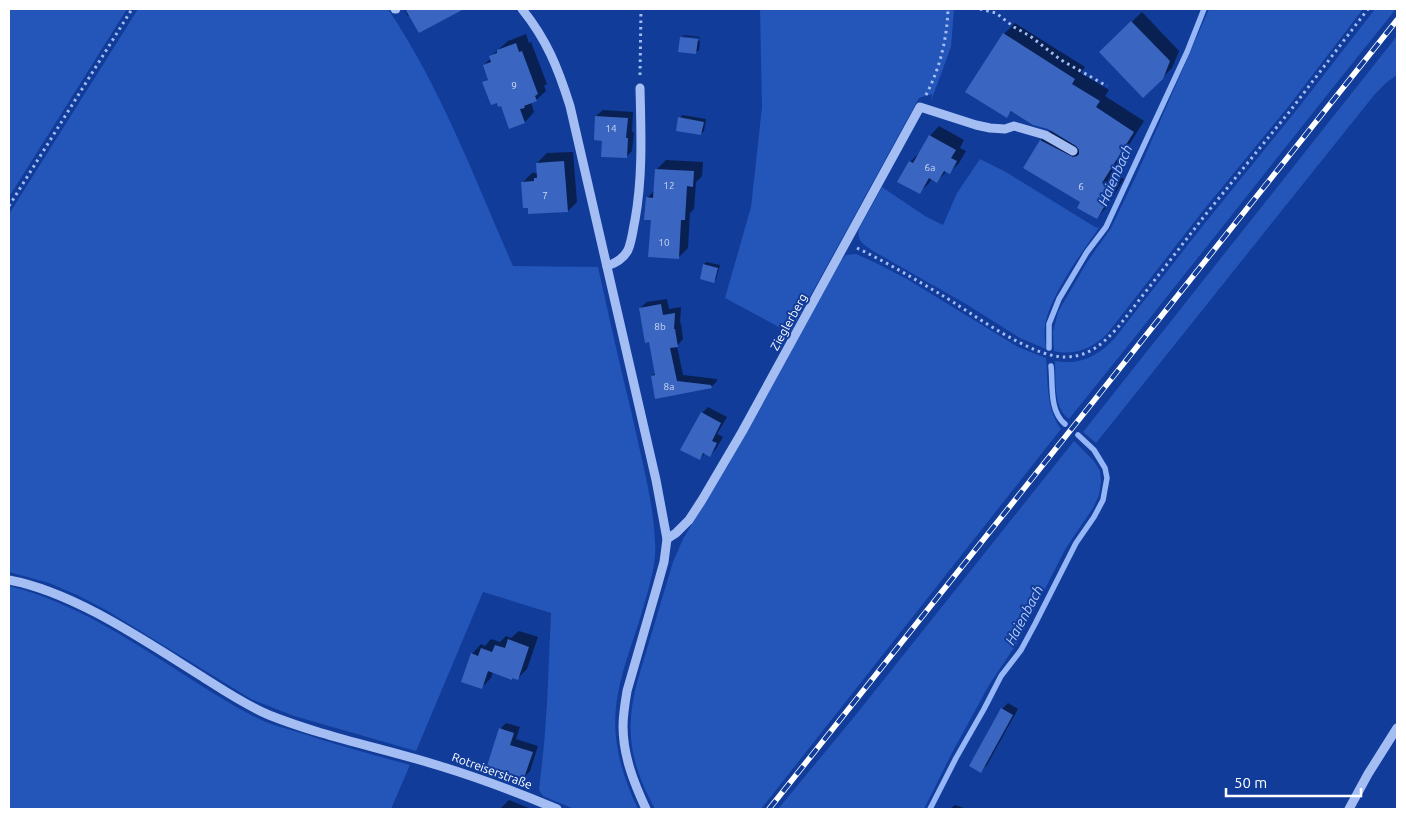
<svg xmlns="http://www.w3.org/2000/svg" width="1406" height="818" viewBox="0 0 1406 818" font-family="Ubuntu,sans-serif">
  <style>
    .green { fill: #2455b8 }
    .shadow { fill: #0007 }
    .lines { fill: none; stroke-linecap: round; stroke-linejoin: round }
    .stream { stroke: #95b7f7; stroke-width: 5.5 }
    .building { fill: #3a66c1 }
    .path { stroke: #a4bef4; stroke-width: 3; stroke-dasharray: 2.5 4; stroke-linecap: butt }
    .minor { stroke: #a4bef4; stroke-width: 9 }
    .rail-casing { stroke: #fff; stroke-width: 5.5 }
    .rail { stroke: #113c9a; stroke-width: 4; stroke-dasharray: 11; stroke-linecap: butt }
    .labels { text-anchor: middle; stroke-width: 4; stroke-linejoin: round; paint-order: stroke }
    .number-label { font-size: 10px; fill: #ced9f0 }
    .street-label { font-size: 12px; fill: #fff; stroke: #113c9a }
    .water-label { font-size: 14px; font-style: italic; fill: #b0c9fb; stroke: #113c9a }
  </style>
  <rect width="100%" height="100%" fill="#113c9a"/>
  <g class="green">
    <path d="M9,9h118l-118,188z"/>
    <path d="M138,9h250c53,79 87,170 125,257l85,1c11,50 22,99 34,148 9,42 21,84 23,127 2,23 -7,48 -13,70 -9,30 -23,64 -26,95 -4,36 7,71 22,102h-64l-31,-13 -4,-6 5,-45 3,-41 4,-91 -68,-21 -67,159 -122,-35 -43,-17 -145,-89 -29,-15 -28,-12 -40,-11v-358z"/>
    <path d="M760,9h194l-3,38 -20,54 1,-7 -13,4 -129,235 -65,-35 26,-91 11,-100z"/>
    <path d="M1209,9h154l-75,98 -82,100 -99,127c-14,14 -32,22 -53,17l-1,-19 5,-20 29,-50 24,-34 26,-54z"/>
    <path d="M1375,9h21c-110,136 -217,274 -327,410 -16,-11 -13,-40 -14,-58 25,4 42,-4 59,-22l91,-116 90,-111z"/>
    <path d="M1397,36v39l-10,7 -12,12 -279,349 -13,-11z"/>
    <path d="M980,159l26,13 89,55 4,1c-17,24 -50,69 -54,98 -1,7 0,15 1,23l-26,-11 -54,-34 -93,-53c-9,-6 -17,-10 -14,-22l23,-42 43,29 18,9 14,-32z"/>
    <path d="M856,254l18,8 33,17 111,68 28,11c2,24 0,51 15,71l-300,380h-106c-25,-46 -31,-79 -17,-130l35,-117 10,-23 61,-102 96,-175 6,-7z"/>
    <path d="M1074,441l20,20 6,10 1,11 -2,13 -6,13 -27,40 -49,95 -28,42 -37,68 -28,56h-146l76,-92z"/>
    <path d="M9,586c90,22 162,86 242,129 16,9 33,13 50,18 36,12 73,22 109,32l-19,44h-382z"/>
  </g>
  <g class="shadow">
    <path d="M404,9h52l-5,5 -43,2z"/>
    <path d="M1142,12l37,39 -7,17 -29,29 -43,-45z"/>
    <path d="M1015,23l70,44 -4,6 28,17 -4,6 39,25 -32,51 12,7 -17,28 -11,11 -56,-77 11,-11 -38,-20 -6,7 -3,-83z"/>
    <path d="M526,34l3,9 2,-1 16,42 -3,2 2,5 -10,9 -5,2 3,10 -9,10 -15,5 -9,-22 -17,-22 5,-5 -5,-13 7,-7v-2l17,-15z"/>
    <path d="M684,35l16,2v1l-18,-2z"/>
    <path d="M681,37l19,4 -1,9 -3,2 -17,-2z"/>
    <path d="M603,110l30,2 -1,20h2l-2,19 -6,6 -23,-18 -7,-23z"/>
    <path d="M682,115l24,4 -2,12 -3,3 -21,-16z"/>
    <path d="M939,126l25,14 -4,8 6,3 -7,12 -9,9 -3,-1 -10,10 -5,-3 -3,5 -10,10 -9,-31 10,-10 10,-16z"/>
    <path d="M573,152l4,50 -9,9 -45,-29 9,-9h6l-1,-10 10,-10z"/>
    <path d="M666,160l37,2 -1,14 -6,6 -2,27 -4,4 -2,35 -10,10 -26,-39 -5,-21 8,-8 2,-21z"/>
    <path d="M706,262l14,3 -4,14 -3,2 -9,-17z"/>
    <path d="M667,299l2,10 12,-2 -1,16h1l2,16 -6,7 6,29 34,4v2l-6,6 -55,11 -4,-22 4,-4 -6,-31 -10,-33 7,-6z"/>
    <path d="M708,407l19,10 -10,17 6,3 -7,12 -6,6 -5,-2 -5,6 2,-46z"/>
    <path d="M519,631l19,6 -11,32 -10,10 -24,-7 -2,6 -9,9 -10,-33 9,-10 4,2 6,-7 9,3 6,-6 5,2z"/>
    <path d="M1008,703l10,6 -31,56 -6,6 21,-62z"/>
    <path d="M506,723l14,4 -4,12 22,7 -8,25 -6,6 -24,-48z"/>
    <path d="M509,800l22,9h-31z"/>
    <path d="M955,805l12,4h-17z"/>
  </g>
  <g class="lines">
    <g class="stream">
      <path d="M1049,348v-24l10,-25 28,-47 19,-25 81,-175 17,-43"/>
      <path d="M1051,366c2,18 -2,45 14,58"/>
      <path d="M930,809l26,-51 28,-49 17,-33 20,-26 14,-26 41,-81 18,-26 9,-17 4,-22 -2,-10 -11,-18 -16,-15"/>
    </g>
  </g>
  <g class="building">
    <path d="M405,9h59l-45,24z"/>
    <path d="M1131,21l39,40 -7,18 -20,19 -44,-46z"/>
    <path d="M1003,33l72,46 -3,5 28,17 -4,6 38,25 -32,51 12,7 -17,29 -20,-11 3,-6 -57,-34 17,-28 33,17 4,-1 2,-2v-4l-3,-4 -28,-17 -15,-4 -22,-14 -4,7 -42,-26z"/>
    <path d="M680,37l18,2 -2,15 -18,-2z"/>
    <path d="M516,43l3,9 3,-1 16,43 -3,2 2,5 -13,5 1,2 -5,1 5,14 -16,6 -8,-23 -3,1 -1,-4 -6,2 -9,-23 6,-2 -5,-15 8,-3 -2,-6 8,-3v-3z"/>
    <path d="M595,116l33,2 -2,20h2l-1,20 -26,-1 1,-16 -8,-1z"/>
    <path d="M678,117l26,5 -3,13 -25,-4z"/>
    <path d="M929,135l27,15 -5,8 6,3 -7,13 -6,-3 -7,12 -8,-5 -9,16 -23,-12 12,-21 4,2z"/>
    <path d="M564,161l4,51 -40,2v-6h-5l-2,-26 13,-1v-3h3l-1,-15z"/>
    <path d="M655,169l39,2 -1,16 -6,-1 -2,34h-4l-2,39 -31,-2 3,-37h-7l2,-23 7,1z"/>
    <path d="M703,264l15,4 -4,15 -14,-4z"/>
    <path d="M661,304l2,11 12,-2 -1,16h1l3,18 -8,1 7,33 34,4 1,3 -57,11 -4,-23 4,-1 -6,-33 -4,1 -6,-35z"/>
    <path d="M701,412l20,11 -9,18 5,2 -7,14 -7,-4 -3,7 -20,-10z"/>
    <path d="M508,639l21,8 -11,33 -6,-2v2l-24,-9 -6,18 -21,-7 10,-29 7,3 3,-8 11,4 3,-7 10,3z"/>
    <path d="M1001,708l12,7 -32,58 -12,-7z"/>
    <path d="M499,728l15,5 -4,12 23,7 -9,26 -37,-12z"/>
  </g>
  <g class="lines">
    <g class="path">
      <path d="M980,9l16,4 18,14 16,9 31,24 46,26"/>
      <path d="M640,75l1,-66"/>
      <path d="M926,95c14,-27 21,-56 22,-86"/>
      <path d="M9,206l123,-197"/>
      <path d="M857,248c29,14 56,30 83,46 32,19 90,63 125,63 24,0 39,-14 54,-31l87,-112 84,-103 78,-102"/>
    </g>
    <g class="minor">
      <path d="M395,9h1"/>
      <path d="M522,9c25,31 36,59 48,97l86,374 11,59 -3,23 -7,25 -30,104c-2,12 -4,24 -4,35 0,30 11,57 23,83"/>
      <path d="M607,266c9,-3 17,-8 21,-16 4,-9 5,-21 7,-30 8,-44 6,-88 5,-132"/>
      <path d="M667,539l9,-6 13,-13 13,-20 40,-68 178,-325 56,18 14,3 15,1 9,-3 31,9 28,16"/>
      <path d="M9,580c65,12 136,61 192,96 22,14 44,29 68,39 55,22 114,33 171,51 39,12 79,27 117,43"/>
      <path d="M1349,809l19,-35 29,-46"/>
    </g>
    <defs>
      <path id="rail" d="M769,809l628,-789"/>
    </defs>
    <use href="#rail" class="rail-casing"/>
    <use href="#rail" class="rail"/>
  </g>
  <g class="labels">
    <g class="number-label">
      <text x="514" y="89">9</text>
      <text x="611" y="132">14</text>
      <text x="930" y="171">6a</text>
      <text x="669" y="189">12</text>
      <text x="1081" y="190">6</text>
      <text x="545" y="199">7</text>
      <text x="664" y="246">10</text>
      <text x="660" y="330">8b</text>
      <text x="669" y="390">8a</text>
    </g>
    <g class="street-label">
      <text transform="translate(789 322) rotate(-61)" y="4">Zieglerberg</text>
      <text transform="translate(492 771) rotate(20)" y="4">Rotreiserstraße</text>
    </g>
    <g class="water-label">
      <text transform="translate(1115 175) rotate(-66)" y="5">Haienbach</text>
      <text transform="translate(1024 615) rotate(-62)" y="5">Haienbach</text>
    </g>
  </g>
  <rect width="1406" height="818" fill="none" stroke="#ffffff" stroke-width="20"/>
  <path d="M1226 788v8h135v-8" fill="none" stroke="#ffffff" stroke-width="2.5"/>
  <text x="1234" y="788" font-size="15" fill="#ffffff" stroke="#113c9a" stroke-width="4" paint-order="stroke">50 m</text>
</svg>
